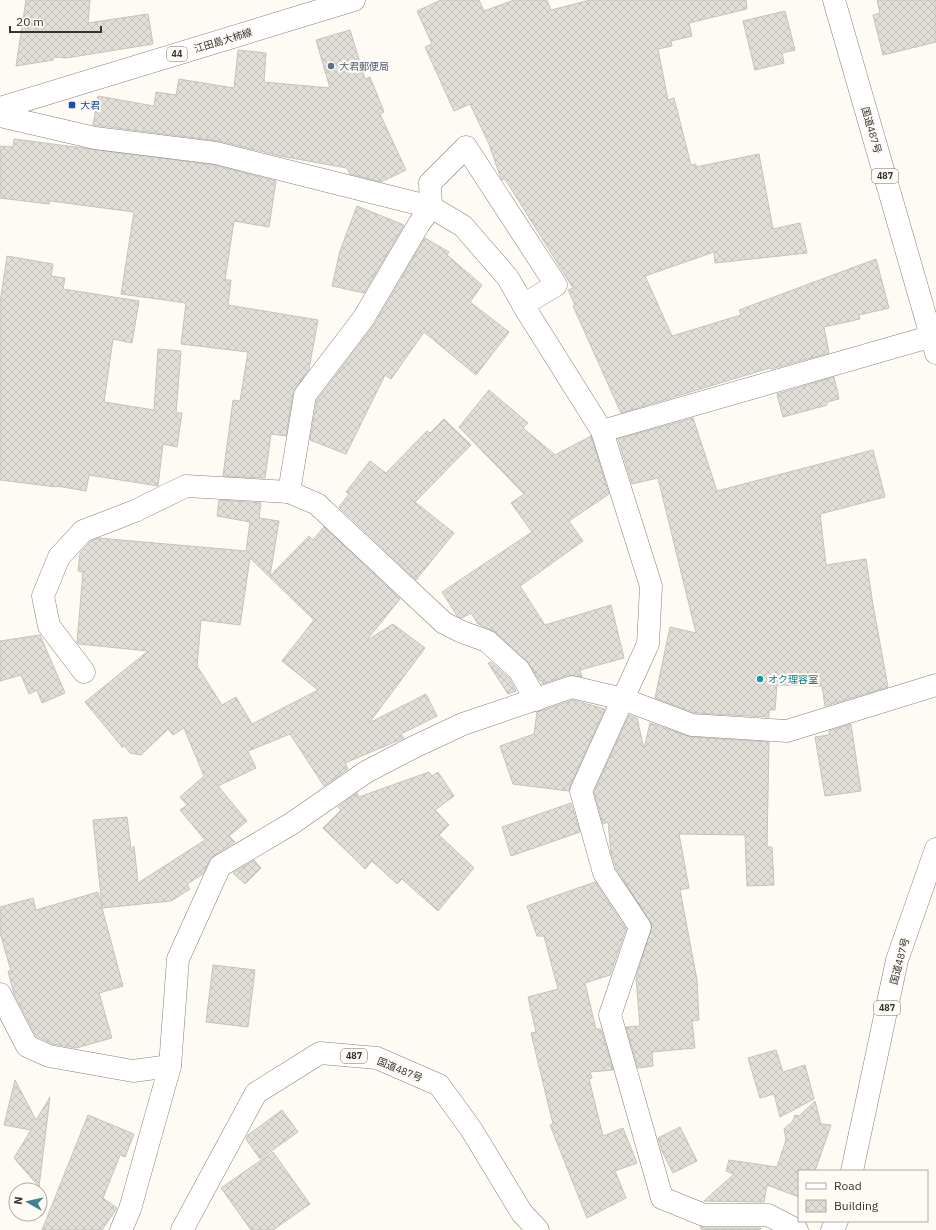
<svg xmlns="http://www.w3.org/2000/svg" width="936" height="1230" viewBox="0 0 936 1230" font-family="'IBM Plex Sans','Noto Sans JP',sans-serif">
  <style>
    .building { fill: url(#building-cross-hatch); stroke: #c6c3bc; fill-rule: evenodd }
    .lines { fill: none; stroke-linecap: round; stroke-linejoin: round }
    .street-casing { stroke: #84817b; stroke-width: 23 }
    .primary-casing { stroke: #84817b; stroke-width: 23 }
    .highway-casing { stroke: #84817b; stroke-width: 23 }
    .street { stroke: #fff; stroke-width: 22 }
    .primary { stroke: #fff; stroke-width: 22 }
    .highway { stroke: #fff; stroke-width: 22 }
    .service-dot { fill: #5c6f8a; stroke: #fefaf4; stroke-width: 1.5 }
    .transit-dot { fill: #1a4fb4; stroke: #fefaf4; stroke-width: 1.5 }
    .culture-dot { fill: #0f9aa8; stroke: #fefaf4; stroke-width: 1.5 }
    .labels { text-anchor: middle; stroke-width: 4; stroke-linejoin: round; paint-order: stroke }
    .shield { fill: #fefaf4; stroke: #716f6c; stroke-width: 1 }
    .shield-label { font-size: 9px; font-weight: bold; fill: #353331 }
    .street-label { font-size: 10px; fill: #353331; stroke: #fefaf4 }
    .service-label { font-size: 10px; fill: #4e5e75; stroke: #fefaf4; text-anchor: start }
    .transit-label { font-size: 10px; fill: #164399; stroke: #fefaf4; text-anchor: start }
    .culture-label { font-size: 10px; fill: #0d838f; stroke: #fefaf4; text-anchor: start }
  </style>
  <defs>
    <pattern id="building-cross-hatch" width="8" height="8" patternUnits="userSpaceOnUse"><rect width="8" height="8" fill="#e2dfd8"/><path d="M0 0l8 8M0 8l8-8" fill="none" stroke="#c2c0ba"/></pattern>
  </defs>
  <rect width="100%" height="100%" fill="#fefaf4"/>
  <g class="building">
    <path d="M26,0h64l-2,23 60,-9 5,30 -87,14 -12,-1 -1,3 -37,6z"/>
    <path d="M441,0h38l5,11 30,-11h33l4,10 39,-10h156l1,9 -58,14 3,13 -21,5 1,5 -14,3 10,51 6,-2 17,67 5,-1v3l63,-13 14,75 27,-6 7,30 -92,10 -1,-11 -69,24 27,60 69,-21 -2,-5 137,-51 13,49 -30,7 1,4 -36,8 5,26 -58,16 -1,-1 -149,45 -48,-107 2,-1 -7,-15 5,-2 -68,-109 -3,1 -2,-4 -11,-32 -19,-40 -16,7 -29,-64 7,-3 -15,-33z"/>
    <path d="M877,0h59v42l-53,13 -10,-40 7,-2z"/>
    <path d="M785,11l10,39 -13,3 2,10 -29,7 -12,-49z"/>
    <path d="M350,30l15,49 5,-2 14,35 -4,2 26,56 -25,12 -31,-8 -3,-6 -67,-12 -61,-15 -126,-16 5,-29 56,10 2,-14 20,3 3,-16 55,9 4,-38 28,3 -2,29 66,6 -14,-48z"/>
    <path d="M14,139l200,26 62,16 -7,46 -35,-6 -9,59h6l-3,25 90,15 -9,49 -16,24 -7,43 -15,-2 -6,44 -42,-2 10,-76 7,1 8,-49 -67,-8 5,-41 -65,-9 13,-82 -84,-11 -1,3 -49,-6v-52l13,1z"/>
    <path d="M357,206l47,19 -40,68 -32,-7 8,-35z"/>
    <path d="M425,238l24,14 -2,3 35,30 -12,17 39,30 -33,43 -52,-43 -33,47 -6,-4 -39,79 -36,-14 7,-40 57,-75z"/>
    <path d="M7,256l46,8 -2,12 14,2 -2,11 76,12 -7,42 -19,-4 -9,63 50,8 4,-61 23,2 -5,62h6l-5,34 -14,-3 -5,42 -69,-11 -3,16 -29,-5v1l-57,-7v-177z"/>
    <path d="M834,377l5,22 -12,3v3l-44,12 -6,-23z"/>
    <path d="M489,390l39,33 -5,5 32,27 36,-19 18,58 -40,27 14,20 -63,45 25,39 66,-20 13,53 -44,12 2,7 -14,-2 -26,9v-4l-2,1 -13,-20 -32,-29 -17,-8 -7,-11 -9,5 -5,-2 -15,-24 90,-60 -21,-29 13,-9 -65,-67z"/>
    <path d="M693,418l24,73 156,-41 12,47 -65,17 6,51 40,-6 7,46 15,82 -63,19 -3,-20 -45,-1 -2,25h-6v7l-74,-4 -40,-15 15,-71 26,6 -38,-155 -26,6 -14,-45z"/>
    <path d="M444,419l27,26 -56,57 39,31 -38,47 -77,-73 10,-13 -3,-2 24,-31 16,12 41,-42 3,2z"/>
    <path d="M219,500l42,3 -2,15 20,3 -9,55 39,-40 4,4 11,-13 76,72 -34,42 27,-17 32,24 -56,75 57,-29 11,22 -36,18 3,4 -59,25 3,6 -24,17 -34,-52 -42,17 8,17 -38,18 29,35 -18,15 6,6 -22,14 -4,5 -6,13 -16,10 3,5 -19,12 -69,7 21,78 -24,7 13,45 -36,10 -23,-4 -17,-8 -22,-42 -6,-23h3l-11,-38v-26l33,-9 3,12 62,-18 4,14 -9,-86 34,-3 4,32 3,-3 4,37 67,-43 -25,-30 7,-5 -7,-8 24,-21 -20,-48 -11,7 -5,-6 -27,26 -11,-2 -7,-9v4l-38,-46 63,-51 -69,-7 -2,-2 6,-70 -5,-1 2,-18 10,-11 8,-4 148,13 4,-29 -33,-6zM250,558l64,62 -32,41 36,29 -66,34 -16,-27 -14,8 -25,-39 4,-46 39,5z"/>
    <path d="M40,635l25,58 -23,10 -5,-13 -8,4 -8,-19 -21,6v-40z"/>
    <path d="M491,662l18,16 7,13 -8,3 -20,-31z"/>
    <path d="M573,700l32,9 -35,77 -1,5 -56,-7 -13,-38 34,-12 3,-22z"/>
    <path d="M629,715l8,3 7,31 6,-26 41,14 78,5 -2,105h5l2,38 -27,1 -2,-51 -66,-1 10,54 -9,2 17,90 2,40 -7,1 3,27 -43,4 1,14 -15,2 -12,-41 14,-1 -4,-48 16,-53 -36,-57 -5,-15 -3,-31 -5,2 -9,-32z"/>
    <path d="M851,724l10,67 -36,5 -10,-59 14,-2v-4z"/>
    <path d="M429,772l3,4 6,-4 16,24 -19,14 14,15 -10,10 35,33 -36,43 -36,-32 -5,5 -25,-23 -7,8 -42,-41 18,-18 -3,-3 19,-14 2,4z"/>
    <path d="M571,803l9,29 -69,24 -9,-29z"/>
    <path d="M254,860l7,8 -16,16 -12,-11z"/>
    <path d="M595,882l31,47 -16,46 -25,8 11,46h5l12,41 -23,2 2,6 -3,1 14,57 20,-8 14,35 -22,8 11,27 -39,20 -37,-93 3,-1 -22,-91 5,-1 -8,-35 30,-8 -14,-53h-7l-10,-30z"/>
    <path d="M213,965l42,5 -7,57 -42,-5z"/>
    <path d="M776,1050l7,22 22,-7 9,34 -34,18 -6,-23 -14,4 -12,-40z"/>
    <path d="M15,1080l21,40 14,-23 -11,90 -25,-29 17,-28 -27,-5z"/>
    <path d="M815,1101l6,23 10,1 -16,46h-16v26l-32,-12 -3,17 -60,-1 30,-27 -8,-3 3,-11 48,7 9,-27 -2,-11 9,-8 2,-6 4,1z"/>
    <path d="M282,1110l16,22 -38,27 -14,-20 2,-4z"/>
    <path d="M88,1115l46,19 -9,23 -5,-2 -17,43 14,10 -15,22h-60z"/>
    <path d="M680,1127l17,34 -24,12 -11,-22 -4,-13z"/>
    <path d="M273,1152l37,52 -37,26h-22l-30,-42z"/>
    <path d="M700,1227l4,1h57l-1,2h-58z"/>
  </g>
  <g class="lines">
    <defs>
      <g id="street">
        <path d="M0,116l95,22 121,15 215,54 32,19 45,52 20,35 74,118 49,155 -3,58 -67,147 23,82 36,54 -30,88 52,183 42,17h64l29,15"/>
        <path d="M602,431l334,-96"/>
        <path d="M289,492l28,12 127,119 18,9 25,9 32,29 17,30"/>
        <path d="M84,672l-35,-46 -6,-30 16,-39 24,-26 52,-20 51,-25 103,6 16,-97 58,-76 56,-95 12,-17 -1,-24 36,-36 90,138 -33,20"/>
        <path d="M0,994l27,52 22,10 84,15 37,-5"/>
        <path d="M121,1230l9,-21 40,-143 8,-107 42,-93 71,-42 75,-52 48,-25 49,-23 109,-37 51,12 69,26 95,6 149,-46"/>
      </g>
      <path id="primary" d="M0,108l354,-108"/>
      <g id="highway">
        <path d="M834,0l102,353"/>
        <path d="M852,1171l45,-211 39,-111"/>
        <path d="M182,1230l74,-137 64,-40 57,5 62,27 32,44 51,84 16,17"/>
        <path d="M832,1230l5,-9"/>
      </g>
    </defs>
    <use href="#street" class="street-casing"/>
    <use href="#primary" class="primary-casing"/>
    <use href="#highway" class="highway-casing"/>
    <use href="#street" class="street"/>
    <use href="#primary" class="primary"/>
    <use href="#highway" class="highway"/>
  </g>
  <circle class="service-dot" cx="331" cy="66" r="4"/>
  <rect class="transit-dot" x="68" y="101" width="8" height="8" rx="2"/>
  <circle class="culture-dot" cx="760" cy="679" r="4"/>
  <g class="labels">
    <g class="shield">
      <rect x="167" y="47" width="20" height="14" rx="3"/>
      <rect x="872" y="169" width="26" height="14" rx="3"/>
      <rect x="874" y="1001" width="26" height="14" rx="3"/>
      <rect x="341" y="1049" width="26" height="14" rx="3"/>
    </g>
    <g class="shield-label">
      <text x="177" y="57">44</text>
      <text x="885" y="179">487</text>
      <text x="887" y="1011">487</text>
      <text x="354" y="1059">487</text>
    </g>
    <g class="street-label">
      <text transform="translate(223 40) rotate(-17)" y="4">江田島大柿線</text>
      <text transform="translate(872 130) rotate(74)" y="4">国道487号</text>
      <text transform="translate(899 961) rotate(-75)" y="4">国道487号</text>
      <text transform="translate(400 1069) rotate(22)" y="4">国道487号</text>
    </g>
    <g class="service-label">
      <text x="339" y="70">大君郵便局</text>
    </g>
    <g class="transit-label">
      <text x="80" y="109">大君</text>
    </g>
    <g class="culture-label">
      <text x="768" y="683">オク理容室</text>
    </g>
  </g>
  <rect x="798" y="1170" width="130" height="52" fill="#fefaf4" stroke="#aeaaa6"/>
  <rect x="806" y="1183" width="20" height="6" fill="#ffffff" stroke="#aeaaa6"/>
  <text x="834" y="1190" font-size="12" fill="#353331">Road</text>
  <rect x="806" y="1200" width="20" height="12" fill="url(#building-cross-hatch)" stroke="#aeaaa6"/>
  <text x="834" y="1210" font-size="12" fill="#353331">Building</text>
  <g transform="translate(28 1202) rotate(278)"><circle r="19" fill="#fefaf4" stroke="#aeaaa6"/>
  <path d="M0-3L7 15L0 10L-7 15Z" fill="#3e8290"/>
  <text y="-6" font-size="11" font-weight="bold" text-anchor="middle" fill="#353331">N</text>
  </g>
  <path d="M10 26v6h91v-6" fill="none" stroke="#353331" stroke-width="2"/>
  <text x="16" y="26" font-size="12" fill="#353331" stroke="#fefaf4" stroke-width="3" paint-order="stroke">20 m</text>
</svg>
